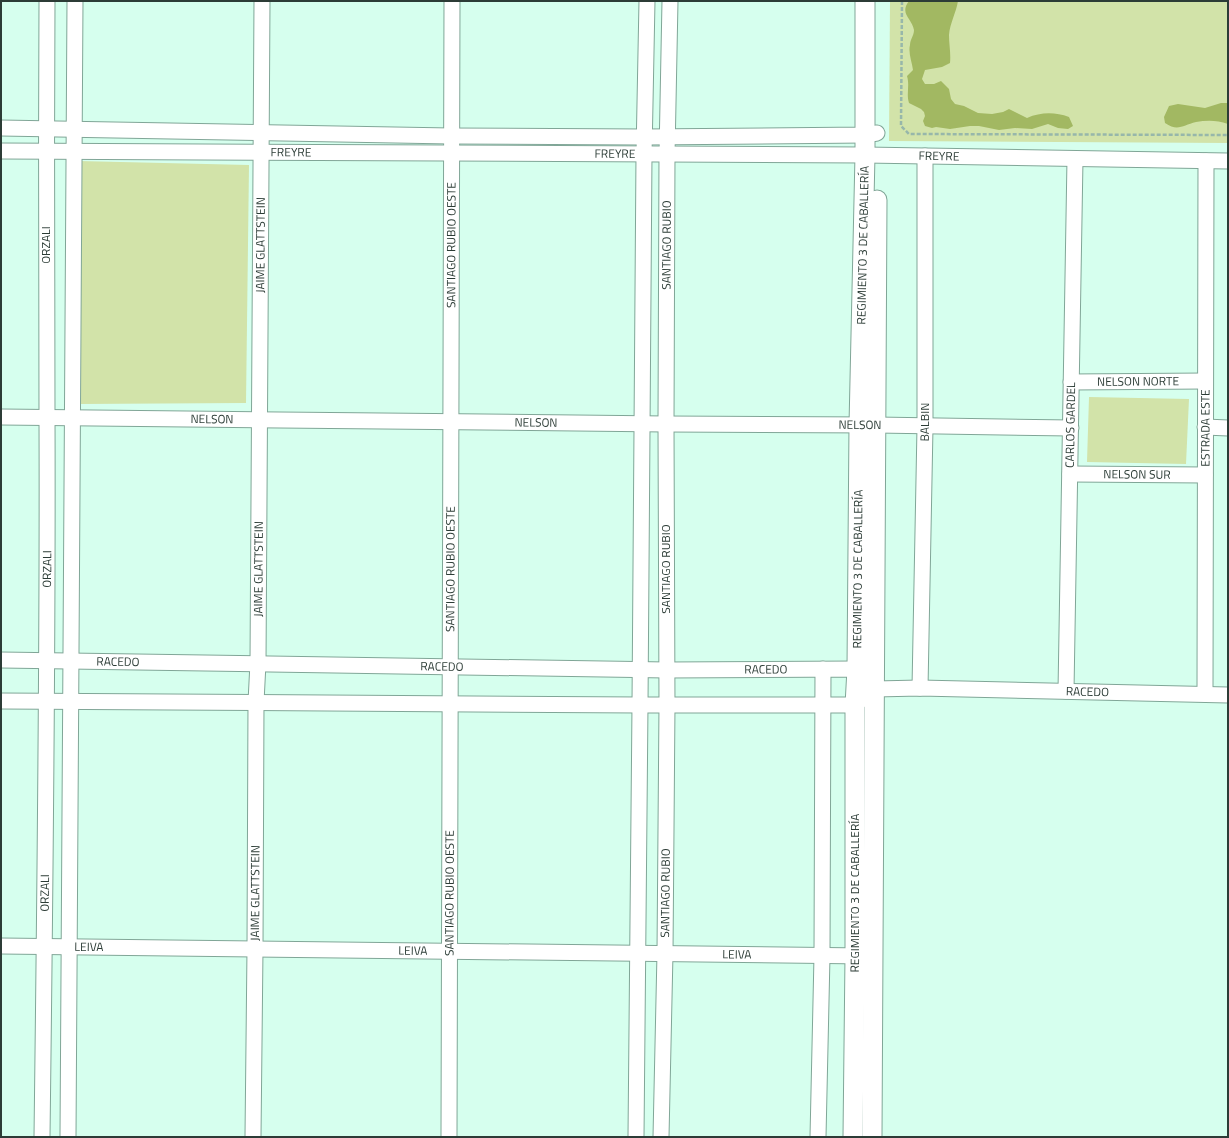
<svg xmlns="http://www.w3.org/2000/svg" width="1229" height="1138" viewBox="0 0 1229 1138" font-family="'Titillium Web',sans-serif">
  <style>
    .green { fill: #d2e3a9 }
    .forest { fill: #a2b862 }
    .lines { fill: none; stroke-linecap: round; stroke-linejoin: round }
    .minor-casing { stroke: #80a697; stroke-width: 17 }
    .tertiary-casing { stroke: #80a697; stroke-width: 21 }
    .path { stroke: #97b7aa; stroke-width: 2.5; stroke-dasharray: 4 2; stroke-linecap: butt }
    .minor { stroke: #fff; stroke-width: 15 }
    .tertiary { stroke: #fff; stroke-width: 19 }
    .labels { text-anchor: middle; stroke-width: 4; stroke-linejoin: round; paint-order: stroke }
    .street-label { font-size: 12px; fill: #2c3c36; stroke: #fff }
  </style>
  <rect width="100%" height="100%" fill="#d6ffee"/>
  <g class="green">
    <path d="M890,1h338v142l-339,-2z"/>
    <path d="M78,161l171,4 -3,238 -167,1z"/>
    <path d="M1089,397l100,2 -3,65 -99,-2z"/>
  </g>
  <g class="forest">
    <path d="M909,1h49c-2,12 -8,22 -9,34 0,9 2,19 1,28l-8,4 -17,3 -3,9 3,5h9l7,-3 8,8 2,10 4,5 9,2 14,7 14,1 11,-2 6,-3 18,9c14,-6 28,-6 42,-1l4,9 -5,3 -10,-1 -10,-4 -16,5 -17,-1 -16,2 -20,-4h-9l-20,3 -14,-2 -4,1 -7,-2 -2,-5 2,-5 -1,-4 -3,-3 -12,-6c-3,-9 1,-17 -2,-27l6,-6c-1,-8 -5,-17 -3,-25 0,-6 4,-9 4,-15 -2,-12 -15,-16 -5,-29z"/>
    <path d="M1221,103h7v21c-11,-4 -21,-4 -32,-2 -13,3 -18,10 -31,1l-1,-6 5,-11 9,-2 27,4z"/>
  </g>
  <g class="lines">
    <defs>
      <g id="minor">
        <path d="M1,128l450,8 193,1 221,-2 12,-2"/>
        <path id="s1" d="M1,151l864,4 363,6"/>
        <path id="s2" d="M1071,382l134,-1"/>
        <path id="s3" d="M1,417l665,7 210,1 195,3"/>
        <path d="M1205,427l23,1"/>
        <path id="s4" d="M1070,474l135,1"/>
        <path id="s5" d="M1,660l666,10 190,-1 8,9"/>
        <path id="s6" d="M920,688l5,-261v-271"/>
        <path id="s7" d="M1066,691l9,-532"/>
        <path id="s8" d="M1205,694l1,-533"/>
        <path id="s9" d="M1,701l639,4h215l20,-16 45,-1 308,7"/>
        <path id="s10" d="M1,946l865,10"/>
        <path id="s11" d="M42,1137c3,-240 6,-480 5,-719 0,-139 -1,-278 0,-417"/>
        <path d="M68,1137l7,-1136"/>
        <path id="s12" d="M253,1137l2,-188 1,-247 2,-39 4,-662"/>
        <path id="s13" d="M449,1137l3,-1136"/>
        <path d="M636,1137l4,-432 4,-551 3,-153"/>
        <path id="s14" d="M661,1137l4,-184 2,-248 -1,-281 1,-270 3,-153"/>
        <path d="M818,1137l4,-181 1,-287"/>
      </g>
      <g id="tertiary">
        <path id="s15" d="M853,1137l2,-181v-251l2,-36 2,-244 6,-270v-154"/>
        <path d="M872,1137l5,-937"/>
      </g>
    </defs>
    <use href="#minor" class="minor-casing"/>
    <use href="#tertiary" class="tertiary-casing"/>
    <path class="path" d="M902,1l-1,125 8,8 319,1"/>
    <use href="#minor" class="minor"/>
    <use href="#tertiary" class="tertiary"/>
  </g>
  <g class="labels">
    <g class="street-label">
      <text dy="4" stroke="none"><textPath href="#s1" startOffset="290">FREYRE</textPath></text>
      <text dy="4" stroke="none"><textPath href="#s1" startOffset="614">FREYRE</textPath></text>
      <text dy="4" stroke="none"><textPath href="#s1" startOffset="938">FREYRE</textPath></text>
      <text transform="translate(46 245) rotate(-90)" y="4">ORZALI</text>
      <text dy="4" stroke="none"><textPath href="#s12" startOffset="892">JAIME GLATTSTEIN</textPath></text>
      <text dy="4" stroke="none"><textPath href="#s13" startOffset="892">SANTIAGO RUBIO OESTE</textPath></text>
      <text dy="4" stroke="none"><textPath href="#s14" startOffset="892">SANTIAGO RUBIO</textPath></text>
      <text dy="4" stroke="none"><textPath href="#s15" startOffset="892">REGIMIENTO 3 DE CABALLERÍA</textPath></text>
      <text dy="4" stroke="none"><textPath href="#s2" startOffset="67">NELSON NORTE</textPath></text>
      <text dy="4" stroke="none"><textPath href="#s3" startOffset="211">NELSON</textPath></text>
      <text dy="4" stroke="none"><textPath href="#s6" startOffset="266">BALBIN</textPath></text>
      <text dy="4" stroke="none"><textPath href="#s3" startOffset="535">NELSON</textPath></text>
      <text dy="4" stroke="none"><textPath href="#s3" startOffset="859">NELSON</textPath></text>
      <text dy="4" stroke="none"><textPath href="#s7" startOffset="266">CARLOS GARDEL</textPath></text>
      <text dy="4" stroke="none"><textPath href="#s8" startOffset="266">ESTRADA ESTE</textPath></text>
      <text dy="4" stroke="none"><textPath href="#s4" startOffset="67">NELSON SUR</textPath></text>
      <text dy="4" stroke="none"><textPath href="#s11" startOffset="568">ORZALI</textPath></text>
      <text dy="4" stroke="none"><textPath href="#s12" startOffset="568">JAIME GLATTSTEIN</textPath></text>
      <text dy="4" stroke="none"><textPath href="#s13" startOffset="568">SANTIAGO RUBIO OESTE</textPath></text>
      <text transform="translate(666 569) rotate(-90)" y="4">SANTIAGO RUBIO</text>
      <text dy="4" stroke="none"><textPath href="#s15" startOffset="568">REGIMIENTO 3 DE CABALLERÍA</textPath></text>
      <text dy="4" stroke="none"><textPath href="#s5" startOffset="117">RACEDO</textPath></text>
      <text dy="4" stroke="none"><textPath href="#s5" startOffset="441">RACEDO</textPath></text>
      <text dy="4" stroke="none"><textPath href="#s5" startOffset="765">RACEDO</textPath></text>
      <text dy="4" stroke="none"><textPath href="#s9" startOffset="1092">RACEDO</textPath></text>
      <text dy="4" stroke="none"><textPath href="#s11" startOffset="244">ORZALI</textPath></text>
      <text dy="4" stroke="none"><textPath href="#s12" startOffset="244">JAIME GLATTSTEIN</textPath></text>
      <text dy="4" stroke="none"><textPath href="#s13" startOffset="244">SANTIAGO RUBIO OESTE</textPath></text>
      <text dy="4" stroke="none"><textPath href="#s14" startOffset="244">SANTIAGO RUBIO</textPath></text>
      <text dy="4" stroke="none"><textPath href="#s15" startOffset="244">REGIMIENTO 3 DE CABALLERÍA</textPath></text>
      <text dy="4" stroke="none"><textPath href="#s10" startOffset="88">LEIVA</textPath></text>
      <text dy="4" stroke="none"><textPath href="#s10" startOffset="412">LEIVA</textPath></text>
      <text dy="4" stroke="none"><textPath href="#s10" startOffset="736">LEIVA</textPath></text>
    </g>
  </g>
  <rect width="1229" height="1138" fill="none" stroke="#2c3c36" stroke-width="4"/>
</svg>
